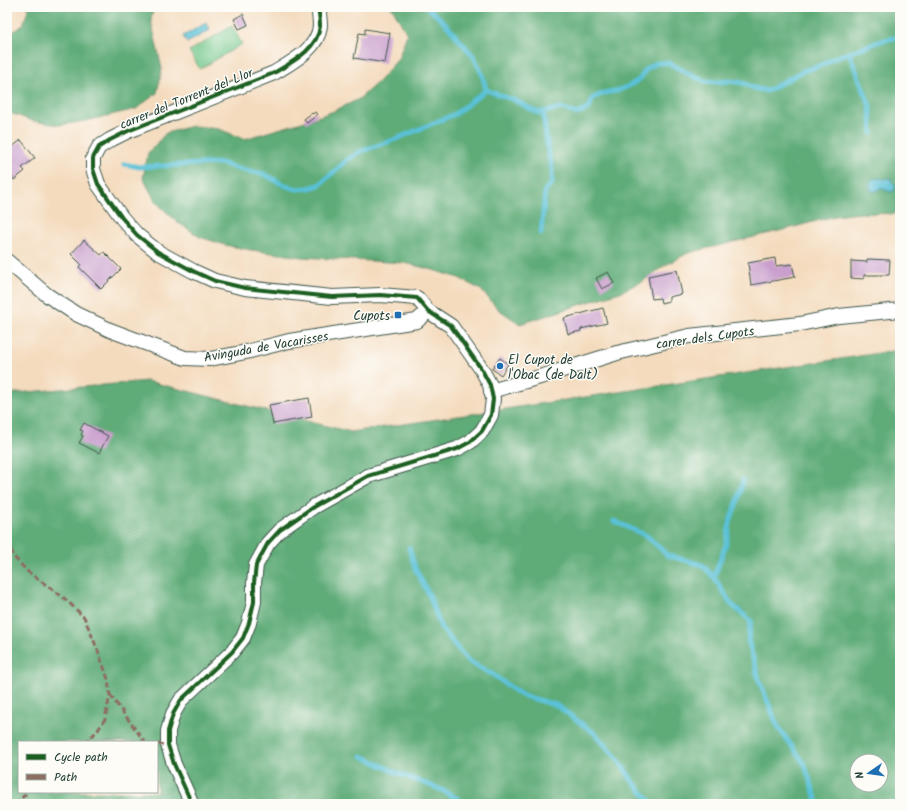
<svg xmlns="http://www.w3.org/2000/svg" width="907" height="811" viewBox="0 0 907 811" font-family="Kalam,sans-serif">
  <style>
    .green { fill: #73c88c; stroke: #498260 }
    .forest { fill: #5eac78; stroke: #3e7456; fill-rule: evenodd }
    .water { fill: #5ac1d7; stroke: #3c7f86 }
    .lines { fill: none; stroke-linecap: round; stroke-linejoin: round }
    .stream { stroke: #5ac1d7; stroke-width: 5 }
    .building { fill: #c99fcd }
    .minor-casing { stroke: #3f5549; stroke-width: 16 }
    .minor { stroke: #fff; stroke-width: 14 }
    .quiet { stroke: #8d6e63; stroke-width: 3; stroke-dasharray: 6 3; stroke-linecap: butt }
    .cycleway-casing { stroke: #fdfcf7; stroke-width: 6 }
    .cycleway { stroke: #1b5e20; stroke-width: 4 }
    .poi-dot { fill: #1f6fb2; stroke: #fdfcf7; stroke-width: 1.5 }
    .labels { text-anchor: middle; stroke-width: 3; stroke-linejoin: round; paint-order: stroke }
    .street-label { font-size: 13px; fill: #1f3d34; stroke: #fdfcf7 }
    .poi-label { font-size: 13px; fill: #1f3d34; stroke: #fdfcf7; text-anchor: end }
  </style>
  <rect width="100%" height="100%" fill="#fdfcf7"/>
  <filter id="ink" filterUnits="userSpaceOnUse"><feTurbulence type="fractalNoise" baseFrequency=".025" numOctaves="2"/><feDisplacementMap in="SourceGraphic" scale="8" xChannelSelector="R" yChannelSelector="G"/><feConvolveMatrix kernelMatrix="1 2 1 2 8 2 1 2 1" color-interpolation-filters="sRGB"/></filter>
  <filter id="wash" filterUnits="userSpaceOnUse"><feTurbulence type="fractalNoise" baseFrequency=".012" numOctaves="4" result="noise"/><feDisplacementMap in="SourceGraphic" scale="16" xChannelSelector="R" yChannelSelector="G"/><feGaussianBlur stdDeviation="0.9" result="paint"/><feColorMatrix in="noise" values="0 0 0 0 0 0 0 0 0 0 0 0 0 0 0 0 0 1.4 0 .05"/><feComposite in="paint" operator="in"/></filter>
  <g filter="url(#wash)">
    <rect width="100%" height="100%" fill="#f4dbbe"/>
    <path class="green" d="M232,26l10,18 -42,25 -11,-18z"/>
    <g class="forest">
      <path d="M29,7h125l-3,13 11,49 -5,24 -21,16 -51,12 -26,4 -26,-4 -26,-9v-76l16,-11z"/>
      <path d="M390,7h510v207l-40,-1 -25,3 -48,13 -99,24 -24,13 -21,15 -23,11 -100,32 -22,-15 -17,-19 -22,-12 -26,-8 -28,-7 -103,-6 -51,-7 -26,-5 -25,-8 -24,-16 -20,-19 -13,-24 5,-25 18,-20 26,-7 27,3 25,10 65,-19 25,-9 25,-12 20,-18 19,-22 9,-25 -14,-25z"/>
      <path d="M900,350v454h-893v-410l140,-13 204,51zM19,742h138v50h-138zM857,761h24v24h-24z"/>
    </g>
    <g class="water">
      <path d="M206,23l4,7 -23,13 -4,-7z"/>
      <path d="M878,178l6,1 7,-1v3l4,4v5l-5,2c-2,-1 -6,-3 -9,-3 -6,1 -7,5 -11,0v-7l3,-3z"/>
    </g>
    <g class="lines">
      <g class="stream">
        <path d="M427,7l17,15 30,35 8,17 4,16"/>
        <path d="M849,53l21,53 2,27"/>
        <path d="M124,164l15,3 82,-4 17,6 26,5 20,11 13,4 12,-1 10,-3 28,-25 12,-8 37,-13 59,-25 31,-24 28,10 24,13 24,-5 15,6 12,-6 4,-10 11,-5 12,-2 13,-5 11,-7 6,-10 11,-6h12l24,13 12,5 13,1 12,-1 13,2 11,5 13,3 36,-20 19,-6 12,-7 50,-18 16,-3"/>
        <path d="M541,233l4,-43 7,-7v-14l-4,-18 -5,-39"/>
        <path d="M614,521l33,15 20,19 35,10 12,12 17,27 20,17 -3,19 11,40 19,47 26,36 14,41"/>
        <path d="M409,548l6,20 15,29 11,31 27,33 24,13 29,21 35,10 37,27 24,26 17,25 19,21"/>
        <path d="M714,577l12,-33 5,-26 6,-15 6,-23"/>
        <path d="M362,756l33,16 47,18 24,14"/>
      </g>
    </g>
    <g id="blocks">
      <g class="building">
        <path d="M243,14l5,11 -9,4 -5,-10z"/>
        <path d="M365,29l25,4 -5,30 -31,-5 5,-25 6,1z"/>
        <path d="M315,112l3,2 -11,9 -3,-4 8,-6 1,1z"/>
        <path d="M21,140l14,18 -13,10 3,3 -11,9 -7,-9v-20z"/>
        <path d="M84,240l17,15 3,-3 17,17 -20,20 -22,-22 2,-3 -10,-10z"/>
        <path d="M775,258l1,8 16,-2 3,13 -44,8 -3,-22z"/>
        <path d="M867,259l23,1 -1,15h-25v4l-13,-1v-17l16,1z"/>
        <path d="M677,270l5,24 -13,3v4l-8,2 -1,-5 -8,1 -4,-23z"/>
        <path d="M608,272l6,11 -12,6 -6,-11z"/>
        <path d="M603,308l4,15 -26,6v2l-13,3 -4,-16z"/>
        <path d="M500,358l8,6 -7,11 -9,-6z"/>
        <path d="M309,398l3,19 -39,7 -4,-19z"/>
        <path d="M84,423l24,13 -9,17 -20,-10 4,-7 -2,-1 2,-4 -3,-1z"/>
      </g>
    </g>
  </g>
  <g filter="url(#ink)">
    <use href="#blocks" fill-opacity="0" stroke="#3f5549" stroke-width="1"/>
    <g class="lines">
      <defs>
        <g id="minor">
          <path d="M7,261l40,34 29,19 34,16 75,28 25,1 36,-7 43,-11 128,-20 11,-10"/>
          <path d="M491,391l49,-14 77,-24 72,-17 111,-12 39,-8 61,-6"/>
          <path d="M192,804l-18,-40 -6,-19v-14l5,-17 8,-14 51,-48 11,-14 6,-15 5,-21v-19l2,-18 12,-22 12,-13 33,-23 55,-31 89,-27 13,-7 12,-11 9,-16 2,-16 -3,-14 -8,-15 -31,-44 -23,-15 -11,-13 -37,-3 -48,2 -87,-9 -30,-7 -22,-10 -35,-19 -21,-17 -15,-17 -24,-34 -5,-15v-11l6,-11 11,-7 18,-9 146,-58c18,-11 44,-24 46,-47 0,-6 -1,-13 -2,-19"/>
        </g>
      </defs>
      <use href="#minor" class="minor-casing"/>
      <use href="#minor" class="minor"/>
      <g class="quiet">
        <path d="M7,541l7,16 14,15 35,25 21,20 13,31 11,31 2,16 -5,24 -7,11 -12,12"/>
        <path d="M110,695l35,47"/>
        <path d="M157,744l11,1"/>
        <path d="M15,804l13,-12"/>
      </g>
      <defs>
        <path id="cycleway" d="M192,804l-18,-40 -6,-19v-14l5,-17 8,-14 51,-48 11,-14 6,-15 5,-21v-19l2,-18 12,-22 12,-13 33,-23 55,-31 89,-27 13,-7 12,-11 9,-16 2,-16 -3,-14 -8,-15 -31,-44 -23,-15 -11,-13 -37,-3 -48,2 -87,-9 -30,-7 -22,-10 -35,-19 -21,-17 -15,-17 -24,-34 -5,-15v-11l6,-11 11,-7 18,-9 146,-58c18,-11 44,-24 46,-47 0,-6 -1,-13 -2,-19"/>
      </defs>
      <use href="#cycleway" class="cycleway-casing"/>
      <use href="#cycleway" class="cycleway"/>
    </g>
  </g>
  <g class="poi-dot">
    <rect x="394" y="311" width="8" height="8" rx="2"/>
    <circle cx="500" cy="366" r="4"/>
  </g>
  <g class="labels">
    <g class="street-label">
      <text transform="translate(186 98) rotate(-22)" y="5">carrer del Torrent del Llor</text>
      <text transform="translate(705 337) rotate(-8)" y="5">carrer dels Cupots</text>
      <text transform="translate(266 346) rotate(-10)" y="5">Avinguda de Vacarisses</text>
    </g>
    <g class="poi-label">
      <text x="390" y="320">Cupots</text>
      <text x="508" y="364" text-anchor="start">El Cupot de<tspan x="508" dy="15">l'Obac (de Dalt)</tspan></text>
    </g>
  </g>
  <rect width="907" height="811" fill="none" stroke="#fdfcf7" stroke-width="24"/>
  <rect x="18" y="741" width="140" height="52" fill="#fdfcf7" stroke="#a4b0a9"/>
  <rect x="26" y="754" width="20" height="6" fill="#1b5e20" stroke="#a4b0a9"/>
  <text x="54" y="761" font-size="12" fill="#1f3d34">Cycle path</text>
  <rect x="26" y="774" width="20" height="6" fill="#8d6e63" stroke="#a4b0a9"/>
  <text x="54" y="781" font-size="12" fill="#1f3d34">Path</text>
  <g transform="translate(869 773) rotate(257)"><circle r="19" fill="#fdfcf7" stroke="#a4b0a9"/>
  <path d="M0-3L7 15L0 10L-7 15Z" fill="#1f6fb2"/>
  <text y="-6" font-size="11" font-weight="bold" text-anchor="middle" fill="#1f3d34">N</text>
  </g>
</svg>
